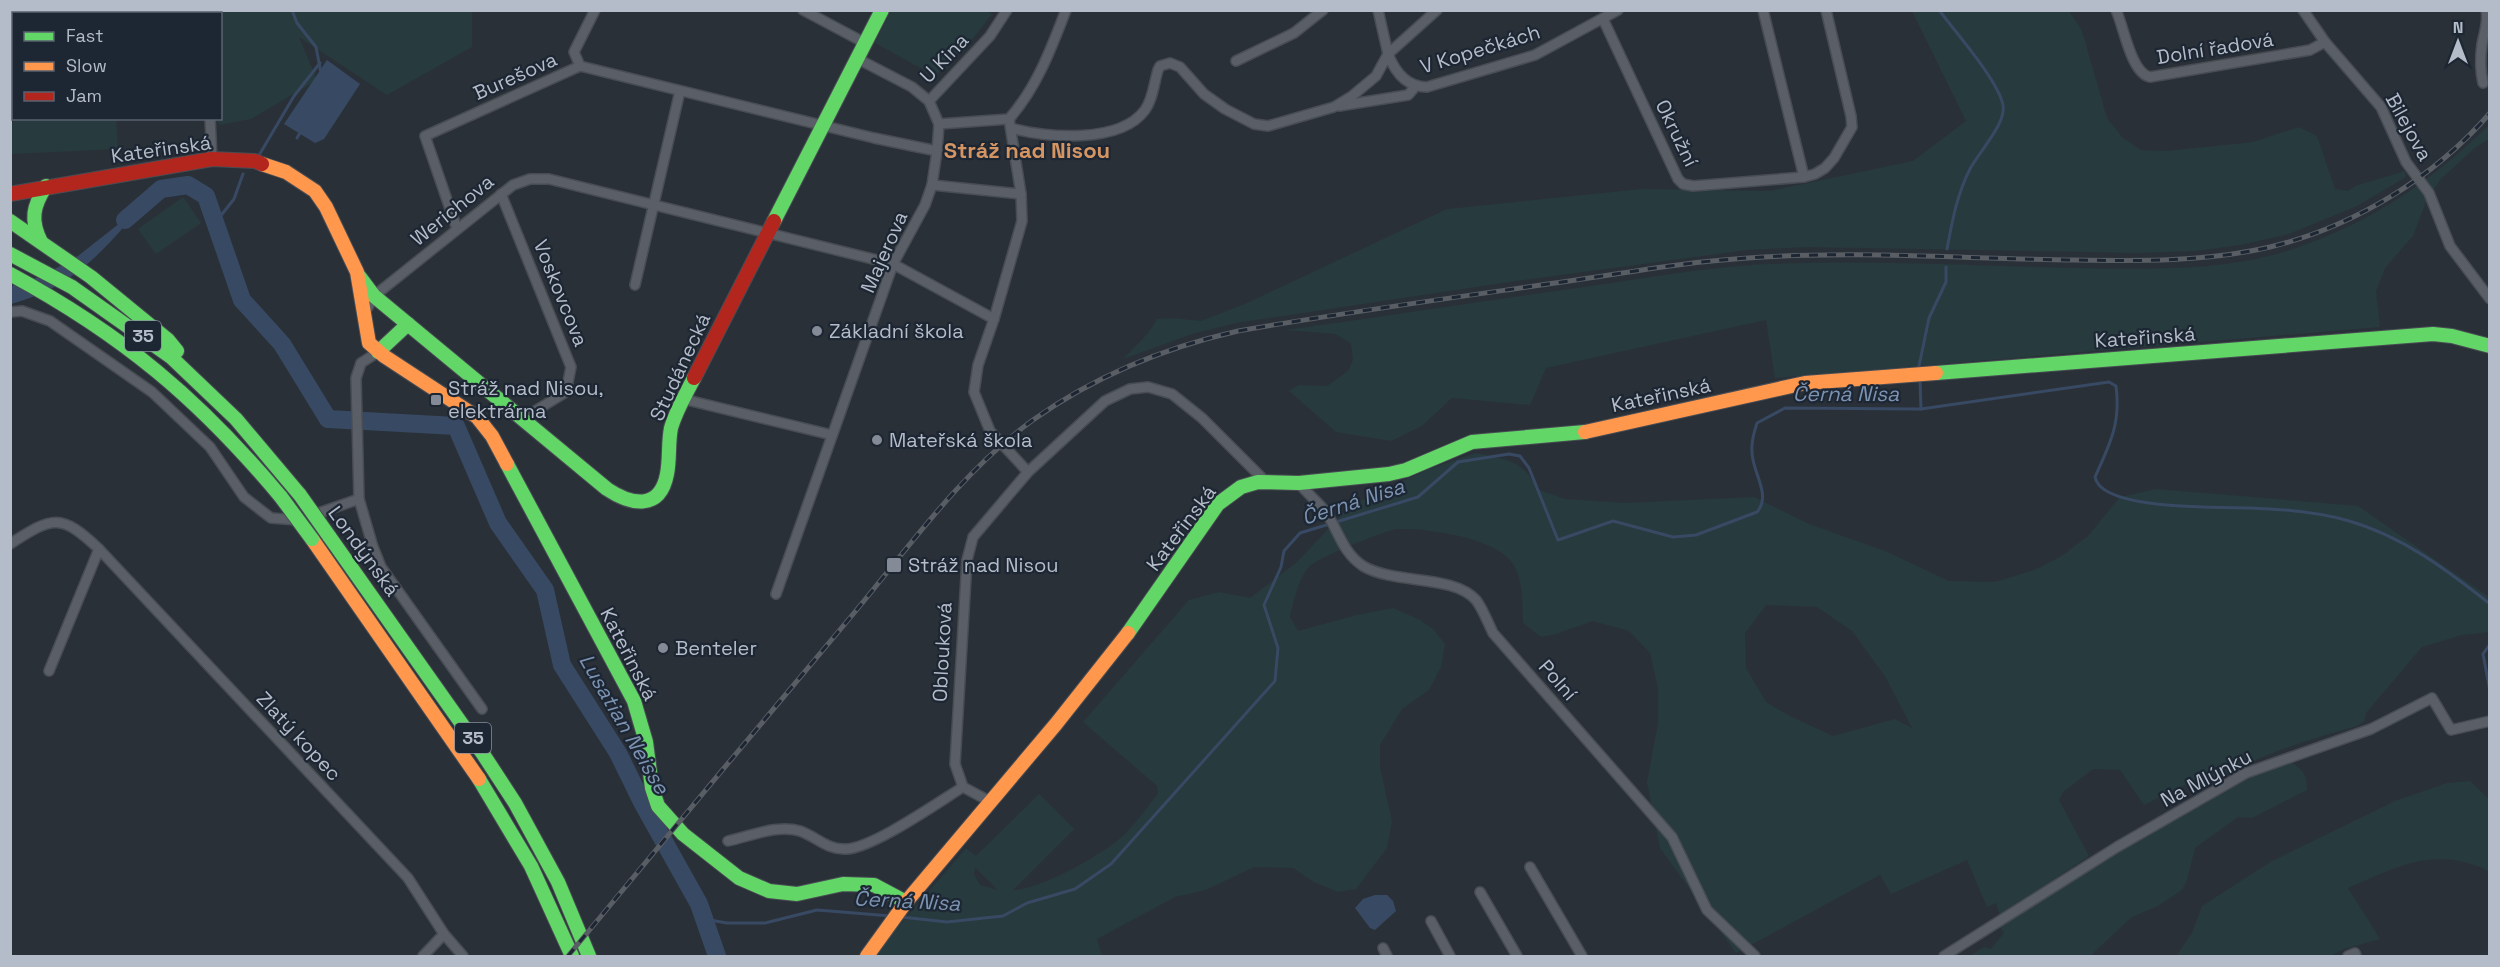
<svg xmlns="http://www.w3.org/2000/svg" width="2500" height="967" viewBox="0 0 2500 967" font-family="'Space Grotesk',sans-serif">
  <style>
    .green { fill: #273a3e; fill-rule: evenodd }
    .water { fill: #384963 }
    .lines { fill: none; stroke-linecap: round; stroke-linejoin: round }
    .stream { stroke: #384963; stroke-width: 3 }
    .river { stroke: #384963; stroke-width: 18 }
    .street-casing { stroke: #484c53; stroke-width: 12 }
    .fast-casing { stroke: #484c53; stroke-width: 16 }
    .slow-casing { stroke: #484c53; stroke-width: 16 }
    .jam-casing { stroke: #484c53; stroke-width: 16 }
    .street { stroke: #5a5e66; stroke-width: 9 }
    .fast { stroke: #63d668; stroke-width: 14 }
    .slow { stroke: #ff974d; stroke-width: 14 }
    .jam { stroke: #b3261e; stroke-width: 14 }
    .rail-casing { stroke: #595d64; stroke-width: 5 }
    .rail { stroke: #1d2633; stroke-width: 3; stroke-dasharray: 9; stroke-linecap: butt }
    .fast-bridge-casing { stroke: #474c53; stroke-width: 16; stroke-linecap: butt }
    .fast-bridge { stroke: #63d668; stroke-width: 14 }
    .poi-dot { fill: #848b96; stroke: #1d2633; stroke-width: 2 }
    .labels { text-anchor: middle; stroke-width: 4.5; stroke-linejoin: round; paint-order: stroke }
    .shield { fill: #1d2633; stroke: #878f9c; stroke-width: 1.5 }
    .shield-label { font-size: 18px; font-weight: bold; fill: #b4bcc9 }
    .street-label { font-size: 20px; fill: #b4bcc9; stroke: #1d2633 }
    .poi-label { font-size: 20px; fill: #b4bcc9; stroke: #1d2633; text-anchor: start }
    .water-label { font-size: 21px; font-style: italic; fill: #7c92b1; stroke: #1d2633 }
    .quarter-label { font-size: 22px; font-weight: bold; fill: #d59563; stroke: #1d2633 }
  </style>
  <rect width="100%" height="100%" fill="#2a3038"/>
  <g class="green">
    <path d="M113,11h359v36l-85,48 -88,-58 18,43 -66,39 -31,6 -4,-6 4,-1v-104h-103z"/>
    <path d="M986,11l6,3 -18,23 -39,39 -60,-33 16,-32z"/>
    <path d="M1912,11h157l12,18 4,12 22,77 16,20 18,12 26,1 86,-9 46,-15 18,9 18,53 13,2 7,-5 50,-15 1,6 -49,29 -68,28 -49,11 -44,6 -57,2 -333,-6 -59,3 -238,32 -273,41 -44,11 -69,25c13,-14 25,-23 34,-40l16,-1 28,3 46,-18 200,-94 195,-20 127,2 144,-30 53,-40z"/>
    <path d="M15,119h101l2,30 -107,5v-28z"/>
    <path d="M2489,125v14l-13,8 -35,32 -14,20 -14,37 -28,32 -9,23 4,36 -605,51 -9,-58 -220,48 -16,37 -78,-7 -29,27 -32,16 -55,-9 -47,-41 10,-6 28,1 21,-15 5,-11 -2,-17 -16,-9 -49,-4c99,-14 199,-29 298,-43 56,-8 112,-18 168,-22 108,-6 217,1 326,3 72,1 149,4 218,-20 78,-27 134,-66 193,-123z"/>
    <path d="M183,197l18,26 -45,31 -18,-25z"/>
    <path d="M1476,453c28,6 49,7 61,36l28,10 60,4 129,-6 55,27 76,27 64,30 46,1 42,-13 26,-14 25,-19 32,-39 36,-8 202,17 131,91v35l-27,3 -40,12 -56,66 -2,8 -7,5c-53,15 -109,31 -155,64l-11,-8 -47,23 -24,-35 -27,-1 -30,23 -4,8 30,56 -89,60 -4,-13 -9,4 -20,-47 -76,34 -11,-19 -144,78 -76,-105 -13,-66 11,-59v-35l-8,-35 -21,-22 -36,-10 -37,13 -15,3 -18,-14c-1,-18 1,-42 -10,-59 -16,-26 -85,-36 -115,-35 -11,0 -80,29 -88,37 -11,10 -17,37 -20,51l8,14 59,-16 36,-7 27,12 13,9 12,15 -4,23 -12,23 -27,19 -22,36v22l12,54 -5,27 -31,41 -18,3 -24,-10 -21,-14 -39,-1 -48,23 -31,7 -78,42 5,17h-229l93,-108 10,8 63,-62 35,35 -61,61c27,0 93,-37 112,-56 12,-12 22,-27 33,-40l-1,-8 -74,-64 106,-122 30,-8 31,6 47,-36 54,-57 78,-36zM1766,605l51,2 35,24 33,45 27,52 -17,-9 -62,17 -43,-20 -24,-14 -20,-34 -1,-35zM975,867l23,23 -18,-5 -6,-11z"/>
    <path d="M2292,763c12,7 15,13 15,27l-55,28 -14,-1 -43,31 -8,32 -5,10 -24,16 -26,11 -42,39h-120l14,-9 7,2 13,-16 -4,-6 124,-80 124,-71z"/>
    <path d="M2470,781l19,18v73c-8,-6 -16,-7 -25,-10 -42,-11 -78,10 -116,26l32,51 -36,10 -14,7h-154l16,-23 10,-27 70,-45 123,-60 52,-18z"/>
  </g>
  <g class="water">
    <path d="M327,60l33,24 -36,55 -9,4 -31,-19z"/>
    <path d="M144,204c-41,47 -70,83 -133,100v-18l31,-10 36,-20z"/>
    <path d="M1375,895h12l6,6 3,10 -21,19 -5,-2 -15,-20 8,-9z"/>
  </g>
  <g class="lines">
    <g class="stream">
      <path d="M292,10l5,13 19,24 5,26"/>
      <path d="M1939,10c17,23 59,70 64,95 4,18 -25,48 -33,64 -13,25 -18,53 -23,80"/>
      <path d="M297,138l4,-7"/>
      <path d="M258,157l36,-61 26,-33"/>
      <path d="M215,223l19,-24 9,-25"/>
      <path d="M1919,366l10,-48 17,-36v-15"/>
      <path d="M1920,381l1,28"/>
      <path d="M2490,644l-7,10 7,37"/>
      <path d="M901,917l46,5 56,-6 24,-13 48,-14 36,-25 164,-183 3,-33 -14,-43 17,-38 3,-16 16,-18 118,-36 40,-35 51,-8 11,2 9,12 29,72 55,-19 60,16 23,-2 61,-23c15,-17 -5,-40 -5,-60 -1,-10 2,-20 5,-29l28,-15 136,1 188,-27 7,4c5,37 -6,58 -21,91 6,34 126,30 155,31 32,1 68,4 99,13 53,15 98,49 141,83"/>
      <path d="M704,919l23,4h38l52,-13 74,6"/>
    </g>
    <path class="river" d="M125,220l36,-31 27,-4 18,11 36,104 40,44 46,75 128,7 42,97 47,67 17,75 56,88 24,49 57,102 18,52"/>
    <defs>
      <g id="street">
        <path d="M148,10l1,4"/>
        <path d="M803,10l62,33"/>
        <path d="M1378,10l10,44 49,-44"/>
        <path d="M1763,10l41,167"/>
        <path d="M2116,10c8,17 15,63 34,67l160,-27 15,-8"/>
        <path d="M2303,10l22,32 56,65 25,55 23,31 21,53 40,53"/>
        <path d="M1603,19l75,160 5,5 10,2 111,-9 11,-3 10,-6 9,-10 18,-31 -1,-11 -25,-106"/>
        <path d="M1236,61l58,-28 29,-23"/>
        <path d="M580,66l-6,-14 21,-42"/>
        <path d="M2483,83c-3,-13 -3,-25 -1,-39 2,-11 7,-23 4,-34"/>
        <path d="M929,101l61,-65 17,-26"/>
        <path d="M1339,106l69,-11 7,-8"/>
        <path d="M210,118l2,41"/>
        <path d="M1009,119l12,75 1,27 -28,98 -16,46 -4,27 16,39 38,41"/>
        <path d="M939,124l70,-5c28,-32 42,-70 57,-109"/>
        <path d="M1011,128c35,10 109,16 134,-18 8,-11 9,-27 13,-40l2,-4 10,-3 10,4 24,27 21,15 29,15 14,2 66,-19 18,-11 24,-20 12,-22c7,18 19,33 39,33l108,-32 83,-45"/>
        <path d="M932,185l89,9"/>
        <path d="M501,194l70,173 -5,25 -44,27"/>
        <path d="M457,229l-32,-93 155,-70 294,72 63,13"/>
        <path d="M635,285l45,-194"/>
        <path d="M10,312l12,-1 28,10 102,71 58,55 34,50 27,21 26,2"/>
        <path d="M364,314l10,-18 139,-111 17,-6h19l344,85 101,55"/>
        <path d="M378,352l-17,11 -5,15 3,121 14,48 8,20 101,142"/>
        <path d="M683,399l149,36"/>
        <path d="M1299,483c8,11 20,19 28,31 12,18 16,39 36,52 32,19 90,8 113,34 7,9 12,23 17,33l179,204 35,73 48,46"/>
        <path d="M313,515l46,-16"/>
        <path d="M10,544c43,-28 51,-31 89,5"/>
        <path d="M776,594l117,-330 32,-59 7,-20 5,-34 2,-27 -10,-23 -17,-14 -54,-28"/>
        <path d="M49,671l50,-122 309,329 36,56 19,22"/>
        <path d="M991,802l-28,-15 -8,-23 12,-204 6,-23 55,-65 77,-71 25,-12 18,-2 24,7 30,24 64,64"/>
        <path d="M728,841c23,-5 50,-17 72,-10 17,6 27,19 46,18 27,-1 91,-46 117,-62"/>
        <path d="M1530,867l52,89"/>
        <path d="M1480,892l37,64"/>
        <path d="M1431,921l19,35"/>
        <path d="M1383,948l4,8"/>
        <path d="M423,956l21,-22"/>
        <path d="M1944,956l173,-109 129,-74 125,-44 61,-31 19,32 39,-9"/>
        <path d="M2348,956l7,-3 1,3"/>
      </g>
      <g id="fast">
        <path d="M10,221l81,56 77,63 9,11"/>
        <path d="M774,221l108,-211"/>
        <path d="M41,242c-11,-22 -8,-36 5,-56"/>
        <path d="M10,254l62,33 99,70 65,62 64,76"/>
        <path d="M10,274c113,61 189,125 271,223"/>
        <path d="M359,276l15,20 233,193c24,16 53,22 60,-15 3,-15 1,-31 4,-46 5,-18 15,-34 23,-50"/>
        <path d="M378,352l30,-28"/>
        <path d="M1936,373l497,-39 19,2 38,10"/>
        <path d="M507,464l127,237 12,41 6,46 6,18 25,28 56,44 30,13 28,3 46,-10 31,1 32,17"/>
        <path d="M329,536l154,218 32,49 43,79 31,74"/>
        <path d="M1128,633l90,-129 23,-17 17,-5 41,1 90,-9 17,-4 66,-28 113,-10"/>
        <path d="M479,779l52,87 41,90"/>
      </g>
      <g id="slow">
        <path d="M262,164l24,8 29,19 11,16 31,65 12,71 15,13 93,61 15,19 15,28"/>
        <path d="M1585,432l220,-49 131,-10"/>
        <path d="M312,539l167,240"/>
        <path d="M867,956l39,-54 150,-178 72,-91"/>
      </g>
      <g id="jam">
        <path d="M10,194l202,-35 43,2 7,3"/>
        <path d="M694,378l80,-157"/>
      </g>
    </defs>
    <use href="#street" class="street-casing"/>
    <use href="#fast" class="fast-casing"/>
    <use href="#slow" class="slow-casing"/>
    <use href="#jam" class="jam-casing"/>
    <use href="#street" class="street"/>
    <use href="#fast" class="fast"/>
    <use href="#slow" class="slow"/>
    <use href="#jam" class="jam"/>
    <defs>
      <path id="rail" d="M568,956c95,-115 190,-229 286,-343 55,-66 108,-142 179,-193 62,-44 130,-72 205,-89 103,-18 206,-32 310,-47 66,-9 133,-22 200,-26 109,-8 218,1 327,2 65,1 131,2 195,-13 83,-20 164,-69 220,-134"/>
    </defs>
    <use href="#rail" class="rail-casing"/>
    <use href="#rail" class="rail"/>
    <defs>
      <g id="fast-bridge">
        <path d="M300,495l29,41"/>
        <path d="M281,497l31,42"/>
      </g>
    </defs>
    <use href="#fast-bridge" class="fast-bridge-casing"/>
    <use href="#fast-bridge" class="fast-bridge"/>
  </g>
  <g class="poi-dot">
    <circle cx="817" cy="331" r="6"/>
    <rect x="430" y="394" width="12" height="12" rx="3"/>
    <circle cx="877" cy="440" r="6"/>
    <rect x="886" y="557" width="16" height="16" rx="3"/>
    <circle cx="663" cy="648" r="6"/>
  </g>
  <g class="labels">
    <g class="shield">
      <rect x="125" y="321" width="36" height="30" rx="4.5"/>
      <rect x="455" y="723" width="36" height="30" rx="4.5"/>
    </g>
    <g class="shield-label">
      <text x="143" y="342">35</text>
      <text x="473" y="744">35</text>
    </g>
    <g class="street-label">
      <text transform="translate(2215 48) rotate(-9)" y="7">Dolní řadová</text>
      <text transform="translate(1480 49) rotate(-17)" y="7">V Kopečkách</text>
      <text transform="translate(944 58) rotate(-46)" y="7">U Kina</text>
      <text transform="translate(515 76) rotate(-24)" y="7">Burešova</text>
      <text transform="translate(2409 127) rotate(61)" y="7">Bilejova</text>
      <text transform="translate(1677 133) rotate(64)" y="7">Okružní</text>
      <text transform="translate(161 149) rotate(-8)" y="7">Kateřinská</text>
      <text transform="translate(452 210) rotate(-39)" y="7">Werichova</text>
      <text transform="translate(884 252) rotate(-66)" y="7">Majerova</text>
      <text transform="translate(561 293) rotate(68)" y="7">Voskovcova</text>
      <text transform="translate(2145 337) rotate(-4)" y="7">Kateřinská</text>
      <text transform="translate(680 367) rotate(-65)" y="7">Studánecká</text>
      <text transform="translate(1661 395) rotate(-12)" y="7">Kateřinská</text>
      <text transform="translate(1181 528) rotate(-53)" y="7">Kateřinská</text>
      <text transform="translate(364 551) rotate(54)" y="7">Londýnská</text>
      <text transform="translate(942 652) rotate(-87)" y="7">Oblouková</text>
      <text transform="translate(629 654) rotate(63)" y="7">Kateřinská</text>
      <text transform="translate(1558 680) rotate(49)" y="7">Polní</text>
      <text transform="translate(299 736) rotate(47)" y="7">Zlatý kopec</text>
      <text transform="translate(2206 778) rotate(-28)" y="7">Na Mlýnku</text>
    </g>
    <g class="poi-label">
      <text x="829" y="338">Základní škola</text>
      <text x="448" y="395">Stráž nad Nisou,<tspan x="448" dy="23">elektrárna</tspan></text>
      <text x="889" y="447">Mateřská škola</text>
      <text x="908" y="572">Stráž nad Nisou</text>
      <text x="675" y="655">Benteler</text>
    </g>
    <g class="water-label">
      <text x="1846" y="401">Černá Nisa</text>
      <text transform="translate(1353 502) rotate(-18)" y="7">Černá Nisa</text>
      <text transform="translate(624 724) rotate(60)" y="7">Lusatian Neisse</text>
      <text transform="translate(907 901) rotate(3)" y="7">Černá Nisa</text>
    </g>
    <g class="quarter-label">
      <text x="1027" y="158">Stráž nad Nisou</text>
    </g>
  </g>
  <rect width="2500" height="967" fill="none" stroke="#b4bcc9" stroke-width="24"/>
  <rect x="12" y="12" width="210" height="108" fill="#1d2633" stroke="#59626f" stroke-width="1.5"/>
  <rect x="24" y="32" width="30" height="9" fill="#63d668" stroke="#59626f" stroke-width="1.5"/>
  <text x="66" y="42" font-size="18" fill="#b4bcc9">Fast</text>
  <rect x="24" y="62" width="30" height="9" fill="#ff974d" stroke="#59626f" stroke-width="1.5"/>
  <text x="66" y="72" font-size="18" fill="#b4bcc9">Slow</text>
  <rect x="24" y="92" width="30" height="9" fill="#b3261e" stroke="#59626f" stroke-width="1.5"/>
  <text x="66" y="102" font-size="18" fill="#b4bcc9">Jam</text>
  <g transform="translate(2458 42)" stroke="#1d2633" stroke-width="4.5" paint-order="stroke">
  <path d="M0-4.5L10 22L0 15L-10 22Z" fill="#b4bcc9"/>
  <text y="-9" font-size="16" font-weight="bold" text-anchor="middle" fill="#b4bcc9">N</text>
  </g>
</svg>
